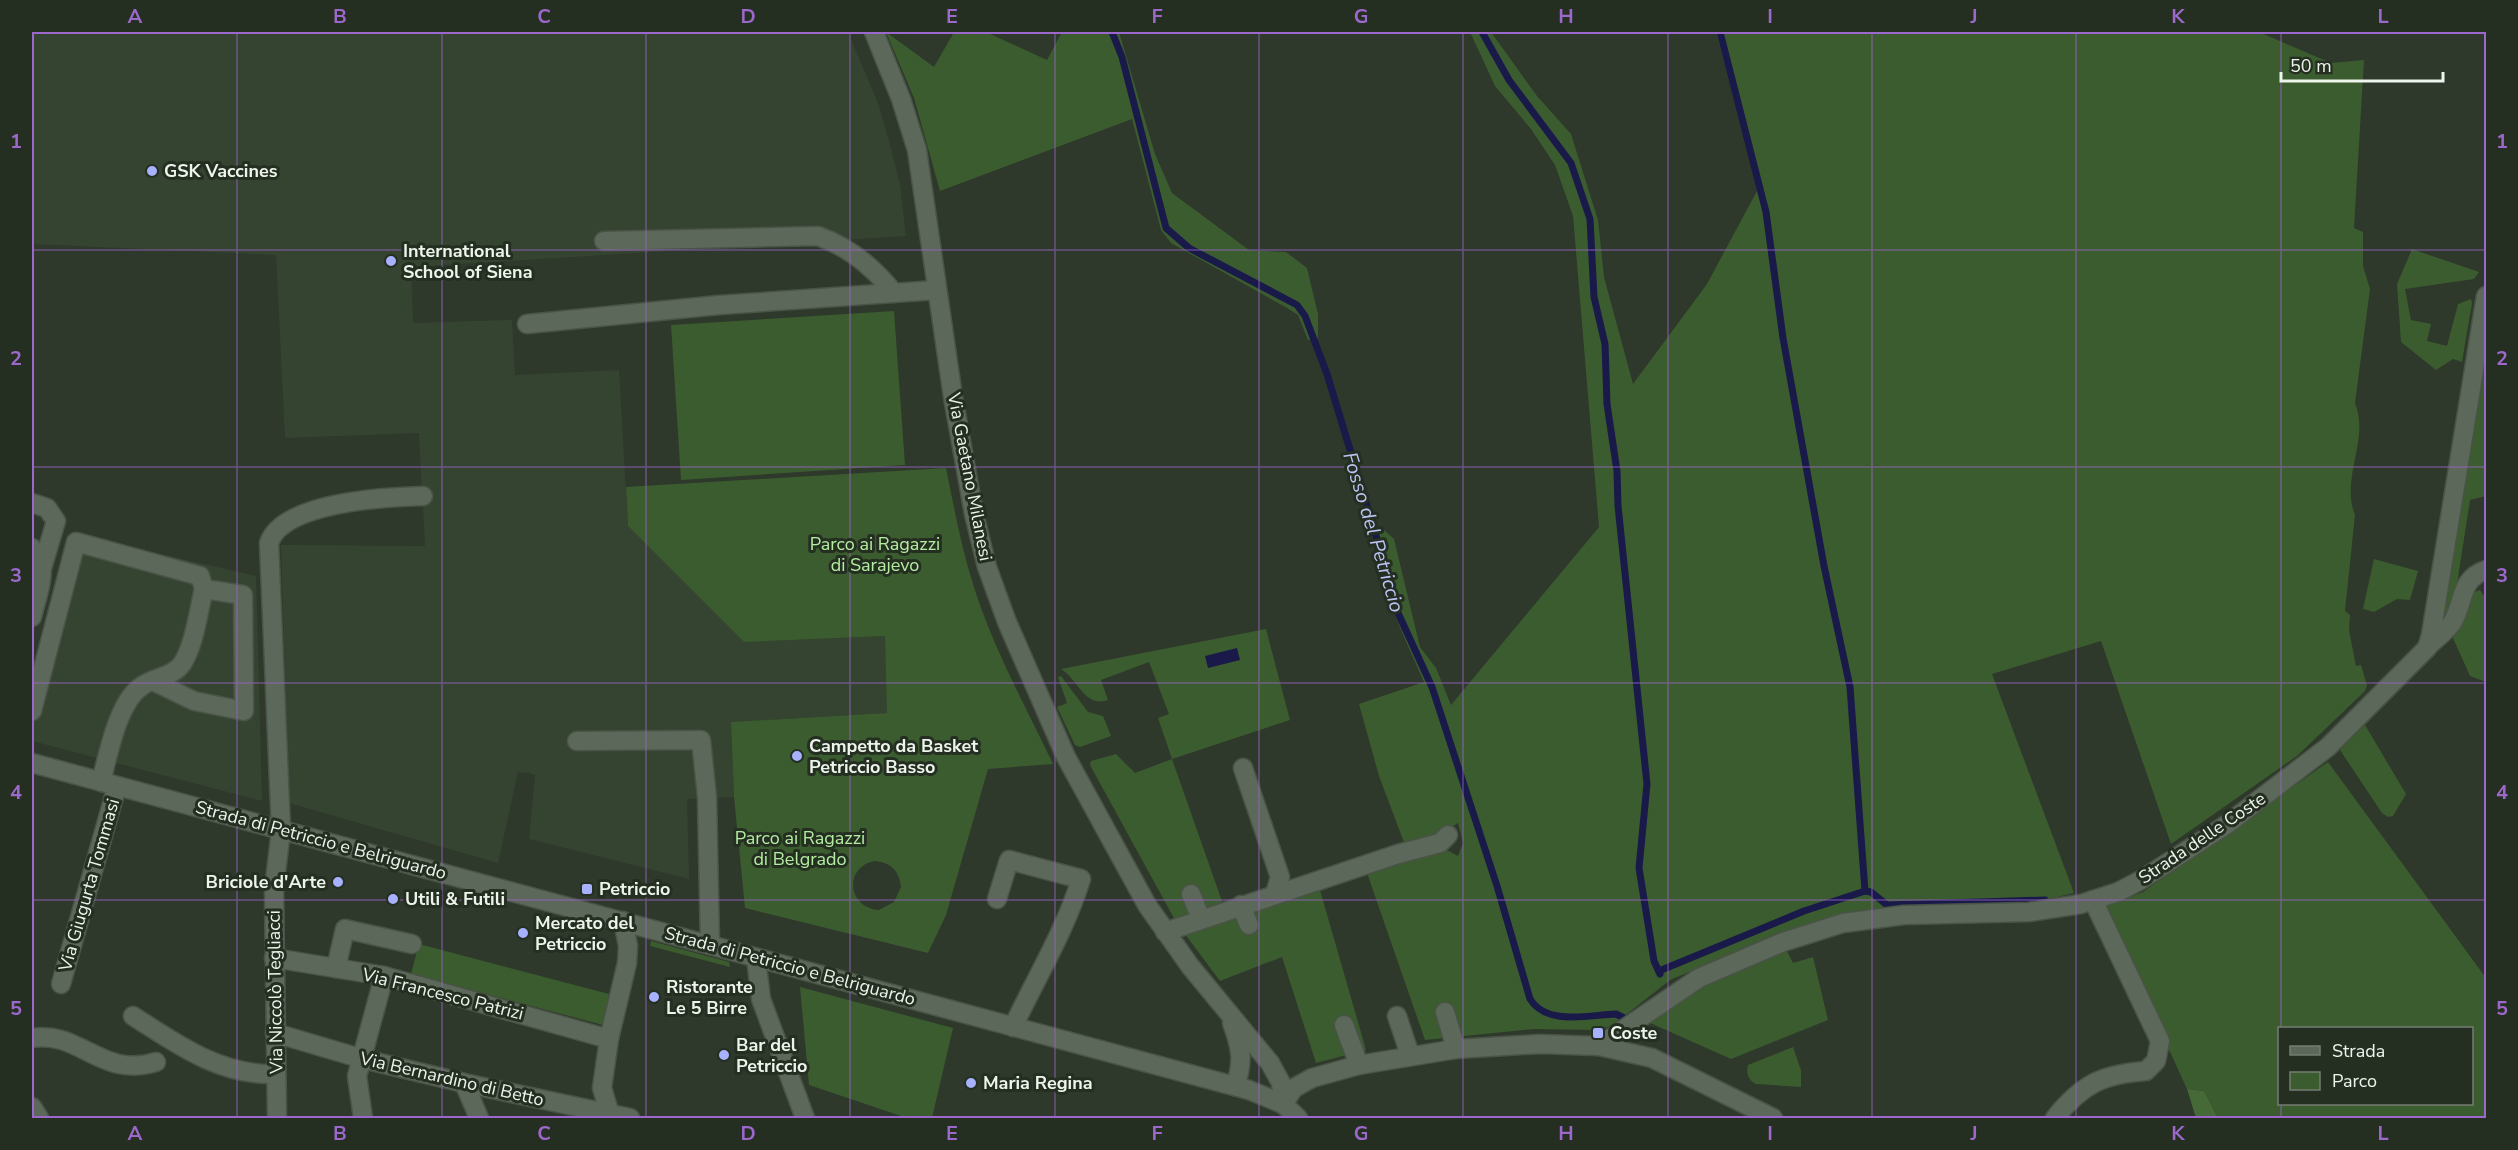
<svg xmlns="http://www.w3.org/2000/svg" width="2518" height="1150" viewBox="0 0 2518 1150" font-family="'Nunito Sans',sans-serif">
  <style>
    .built { fill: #354430 }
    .green { fill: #3b5c2f; fill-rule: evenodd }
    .forest { fill: #456a38 }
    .water { fill: #191a49 }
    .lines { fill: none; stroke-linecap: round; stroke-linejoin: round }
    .stream { stroke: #191a49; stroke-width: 7 }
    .minor-casing { stroke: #4a5347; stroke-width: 21 }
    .minor { stroke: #5c6859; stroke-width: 18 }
    .grid { fill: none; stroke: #9d68cc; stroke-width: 1.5; stroke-opacity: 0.55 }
    .poi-dot { fill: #a7b1fc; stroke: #242e21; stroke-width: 2 }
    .labels { text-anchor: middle; stroke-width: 6; stroke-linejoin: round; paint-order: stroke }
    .poi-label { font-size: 18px; font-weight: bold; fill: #edf4eb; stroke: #242e21; text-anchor: start }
    .street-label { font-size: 18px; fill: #edf4eb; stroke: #242e21 }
    .park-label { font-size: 18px; fill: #b4eda1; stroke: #242e21 }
    .water-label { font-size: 20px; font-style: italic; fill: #bcc4f5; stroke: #242e21 }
    .neatline { fill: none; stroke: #9d68cc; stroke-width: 2 }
    .grid-label { font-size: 20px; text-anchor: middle; font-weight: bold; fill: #9d68cc }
  </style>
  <rect width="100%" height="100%" fill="#2e382b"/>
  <g class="built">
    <path d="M32,32h816l30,71 10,34 12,48 6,51 -495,31 2,56 99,-3 3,55 104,-5 9,156 116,116 141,-6 3,77 -157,9 3,75 -47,2 2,80 -160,-40 6,-64 -6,-2 -11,-1 -20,91 -209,-60 -8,-258 144,1 -6,-113 -134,5 -9,-183 -244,-11z"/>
    <path d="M69,533l187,43 6,225 -230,-60v-67z"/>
  </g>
  <g class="green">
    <path d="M886,32l48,35 20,-35h32l61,28 15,-28h57l36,122 17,39 77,57 37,2 21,16 11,46v24l-10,2 -10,-25 -11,-7 -116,-65 -10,-13 -29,-111 -192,72 -26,-93z"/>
    <path d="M1470,32h21l46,64 34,38 27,86 6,57 29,107 74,-100 51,-95 -42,-157h543l72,31 33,-3 -10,168 9,4v34l7,23 -15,114c15,37 -15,75 0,112l-10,96 5,4 -1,15 7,36 5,-1 6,20 -2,6 -68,65 -126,88 -70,-203 -109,33 82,219 -46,11 -183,10 -61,18 -114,48 -57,45 -15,5 -65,-1 -108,11 -58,-167 76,-25 15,8 5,-13 -5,-20 -21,13 -32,9 -26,-69 -20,-72 65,-22c-21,-48 -44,-93 -48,-146l8,-6 10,9 26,108 16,21 15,37 148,-178 -26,-311 -18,-51 -24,-36 -36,-43z"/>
    <path d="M2412,249l67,23 -5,7 -69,10 6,31 20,4 -4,17 20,5 11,-42 13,-5 1,4 -10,59 -9,-3 -17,11 -35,-28 -4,-58z"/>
    <path d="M894,311l11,154 -224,15 -10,-155z"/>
    <path d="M2486,325v171l-16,4 -17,110 -18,22z"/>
    <path d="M946,468c8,39 15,78 27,116 19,62 52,121 80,180l-65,5 -42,146 -18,38 -183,-45 -11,-111 -3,-75 156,-9 -2,-77 -141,6 -116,-116 -2,-39zM874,861c17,1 25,10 27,26l-7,15 -15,8c-31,-2 -36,-42 -5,-49z"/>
    <path d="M2374,559l44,12 -8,29 -13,-1 -23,13 -11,-3z"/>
    <path d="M2480,590l6,9v83l-16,-6 -17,-38 19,-45z"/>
    <path d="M1266,629l24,91 -118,39 51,145 -48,16 -85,-155 1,-4 25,-7 19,19 37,-14 -14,-41 11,-4 -20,-52 -48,18 7,20c-24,8 -29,-20 -47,-31z"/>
    <path d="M1061,676l27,36 15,4 8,20 -31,11 -5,-2 -18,-38 10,-4 -9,-26z"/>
    <path d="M2365,725l41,69 -13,22 -5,1 -6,-4 -42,-63z"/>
    <path d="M2328,762l158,216v140h-268l-14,-27 -17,-2 -83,-182 39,-15zM2280,1028h192v76h-192z"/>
    <path d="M1320,890l46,160 -50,13 -34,-106 -62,24 -35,-47z"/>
    <path d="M651,941l78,21 1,5 -80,-21z"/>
    <path d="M419,944l190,50 -6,31 -192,-51z"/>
    <path d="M1786,949l7,14 20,-6 15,63 -97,39 -83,-37 56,-38z"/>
    <path d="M800,987l153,41 -21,90h-25l-98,-33z"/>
    <path d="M1793,1047l8,23v17l-45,-3c-8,-4 -10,-11 -8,-19z"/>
  </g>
  <path class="forest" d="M2187,1089l17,2 14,27h-22z"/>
  <path class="water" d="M1237,648l3,12 -32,8 -3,-12z"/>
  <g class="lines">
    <g class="stream">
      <path d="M1112,32l10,25 44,171 23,20 108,57 8,11 22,58 54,178 12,50 39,85 65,199 33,113c17,27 58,16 86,15l8,4"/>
      <path d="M1482,32l27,48 62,83 19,56 4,78 11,47 2,60 10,67 1,35 29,278 -8,84 15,93 6,13"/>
      <path d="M1865,891l6,1 16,13 158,-5"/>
      <path d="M1659,971l145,-60 61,-20 -15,-204 -26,-121 -41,-228 -17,-126 -46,-180"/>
    </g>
    <defs>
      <g id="minor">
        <path d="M874,32l27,67 16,51 36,247 21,117 13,53 20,55 59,135 81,148 43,61 80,97 11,20 2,21"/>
        <path d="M604,241l214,-5c31,11 56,32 76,57"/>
        <path d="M527,324l192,-19 218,-15"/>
        <path d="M32,503l15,5 9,13 -14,47"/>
        <path d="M32,548c19,19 5,46 0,69"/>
        <path d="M2428,646c8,-7 18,-15 24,-23 13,-21 7,-44 34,-53"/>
        <path d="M32,711l44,-169 124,34 4,13"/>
        <path d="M577,741l124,-1 6,57 3,148"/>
        <path d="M32,763l1217,327 34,14 15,14"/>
        <path d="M1243,768l37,109 -5,17"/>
        <path d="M101,782c7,-27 17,-81 41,-96 12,-9 31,-9 40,-22 13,-20 16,-52 22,-75l39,6 1,116 -50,-10 -41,-20"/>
        <path d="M1191,894l10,25"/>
        <path d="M997,899l12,-39 72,19c-16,52 -45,99 -68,148"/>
        <path d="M1241,905l8,20"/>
        <path d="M1165,932l233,-78 42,-11 8,-8"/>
        <path d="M274,958l110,18 225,63"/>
        <path d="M756,958l5,41 44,119"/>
        <path d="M336,968l9,-39 67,15"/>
        <path d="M61,984l56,-198"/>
        <path d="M1445,1012l11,37"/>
        <path d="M133,1016c45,29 88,60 143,58"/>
        <path d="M1397,1016l13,39"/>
        <path d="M1232,1023c9,24 12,39 3,63"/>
        <path d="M1344,1025l15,40"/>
        <path d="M275,1033l88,26 101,24 166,35"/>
        <path d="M32,1038c48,-8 69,41 124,24"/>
        <path d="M1599,1046l100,-68 84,-36 60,-19 61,-8 125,-3 52,-8 37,-12 23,-12 85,-55 102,-78 99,-99 4,-13 55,-339"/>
        <path d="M464,1083l15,35"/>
        <path d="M1283,1104l11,-16 18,-10 47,-13 97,-16 83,-5 60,2 53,12 121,60"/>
        <path d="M32,1107l7,11"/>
        <path d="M277,1118l-3,-229 7,-59 -12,-287c14,-41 117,-46 154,-47"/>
        <path d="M363,1118l-6,-42 27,-100"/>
        <path d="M611,1118l-9,-30 7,-49 18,-76 1,-17 -5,-25"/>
        <path d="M2055,1118c27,-34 48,-44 91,-47l10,-10 4,-20 -67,-141"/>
      </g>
    </defs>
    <use href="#minor" class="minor-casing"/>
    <use href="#minor" class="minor"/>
  </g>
  <path class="grid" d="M237,32v1086M442,32v1086M646,32v1086M850,32v1086M1055,32v1086M1259,32v1086M1463,32v1086M1668,32v1086M1872,32v1086M2076,32v1086M2281,32v996M32,250h2454M32,467h2454M32,683h2454M32,900h2454M2281,1104v14"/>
  <g class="poi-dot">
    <circle cx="152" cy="171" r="6"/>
    <circle cx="391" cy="261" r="6"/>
    <circle cx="797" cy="756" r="6"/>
    <circle cx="338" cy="882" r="6"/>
    <rect x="581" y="883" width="12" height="12" rx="3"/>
    <circle cx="393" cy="899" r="6"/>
    <circle cx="523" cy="933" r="6"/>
    <circle cx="654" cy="997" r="6"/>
    <rect x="1592" y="1027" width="12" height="12" rx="3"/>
    <circle cx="724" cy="1055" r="6"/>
    <circle cx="971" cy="1083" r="6"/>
  </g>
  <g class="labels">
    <g class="poi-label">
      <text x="164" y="177">GSK Vaccines</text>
      <text x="403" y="257">International<tspan x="403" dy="21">School of Siena</tspan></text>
      <text x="809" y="752">Campetto da Basket<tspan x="809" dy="21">Petriccio Basso</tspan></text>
      <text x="326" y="888" text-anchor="end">Briciole d'Arte</text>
      <text x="599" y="895">Petriccio</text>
      <text x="405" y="905">Utili &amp; Futili</text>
      <text x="535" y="929">Mercato del<tspan x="535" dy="21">Petriccio</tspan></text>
      <text x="666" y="993">Ristorante<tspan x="666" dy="21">Le 5 Birre</tspan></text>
      <text x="1610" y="1039">Coste</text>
      <text x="736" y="1051">Bar del<tspan x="736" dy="21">Petriccio</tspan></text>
      <text x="983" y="1089">Maria Regina</text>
    </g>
    <g class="street-label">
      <text transform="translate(970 477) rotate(79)" y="6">Via Gaetano Milanesi</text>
      <text transform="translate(2202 838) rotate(-34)" y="6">Strada delle Coste</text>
      <text transform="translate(321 840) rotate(15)" y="6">Strada di Petriccio e Belriguardo</text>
      <text transform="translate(89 885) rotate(-74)" y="6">Via Giugurta Tommasi</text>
      <text transform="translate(790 966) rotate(15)" y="6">Strada di Petriccio e Belriguardo</text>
      <text transform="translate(275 992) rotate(-91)" y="6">Via Niccolò Tegliacci</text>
      <text transform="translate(443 994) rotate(14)" y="6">Via Francesco Patrizi</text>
      <text transform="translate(452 1079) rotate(13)" y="6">Via Bernardino di Betto</text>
    </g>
    <g class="park-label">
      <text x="875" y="550">Parco ai Ragazzi<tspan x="875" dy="21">di Sarajevo</tspan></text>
      <text x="800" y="844">Parco ai Ragazzi<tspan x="800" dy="21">di Belgrado</tspan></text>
    </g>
    <g class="water-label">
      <text transform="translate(1374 532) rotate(73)" y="7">Fosso del Petriccio</text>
    </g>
  </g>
  <rect width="2518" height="1150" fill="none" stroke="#242e21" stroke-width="66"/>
  <rect x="2278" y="1027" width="195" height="78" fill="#242e21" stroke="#747d72" stroke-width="1.5"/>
  <rect x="2290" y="1046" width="30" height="9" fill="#5c6859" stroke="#747d72" stroke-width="1.5"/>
  <text x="2332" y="1057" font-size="18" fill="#edf4eb">Strada</text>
  <rect x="2290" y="1072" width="30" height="18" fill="#3b5c2f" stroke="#747d72" stroke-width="1.5"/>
  <text x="2332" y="1087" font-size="18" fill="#edf4eb">Parco</text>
  <path d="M2281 72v9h162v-9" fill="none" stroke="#edf4eb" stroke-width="3"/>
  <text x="2290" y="72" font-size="18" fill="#edf4eb" stroke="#242e21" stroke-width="4.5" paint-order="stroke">50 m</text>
  <rect x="33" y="33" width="2452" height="1084" class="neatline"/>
  <g class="grid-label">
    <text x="135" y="23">A</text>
    <text x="340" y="23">B</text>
    <text x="544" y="23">C</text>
    <text x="748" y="23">D</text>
    <text x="952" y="23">E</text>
    <text x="1157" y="23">F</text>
    <text x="1361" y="23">G</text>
    <text x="1566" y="23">H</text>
    <text x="1770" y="23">I</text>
    <text x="1974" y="23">J</text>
    <text x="2178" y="23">K</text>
    <text x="2383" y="23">L</text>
    <text x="16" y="148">1</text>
    <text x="2502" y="148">1</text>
    <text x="16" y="365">2</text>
    <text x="2502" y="365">2</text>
    <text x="16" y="582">3</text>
    <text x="2502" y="582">3</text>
    <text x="16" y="799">4</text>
    <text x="2502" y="799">4</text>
    <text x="16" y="1015">5</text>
    <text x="2502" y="1015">5</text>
    <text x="135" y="1140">A</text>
    <text x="340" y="1140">B</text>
    <text x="544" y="1140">C</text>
    <text x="748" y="1140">D</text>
    <text x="952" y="1140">E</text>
    <text x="1157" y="1140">F</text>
    <text x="1361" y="1140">G</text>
    <text x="1566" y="1140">H</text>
    <text x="1770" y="1140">I</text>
    <text x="1974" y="1140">J</text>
    <text x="2178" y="1140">K</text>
    <text x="2383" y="1140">L</text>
  </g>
</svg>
